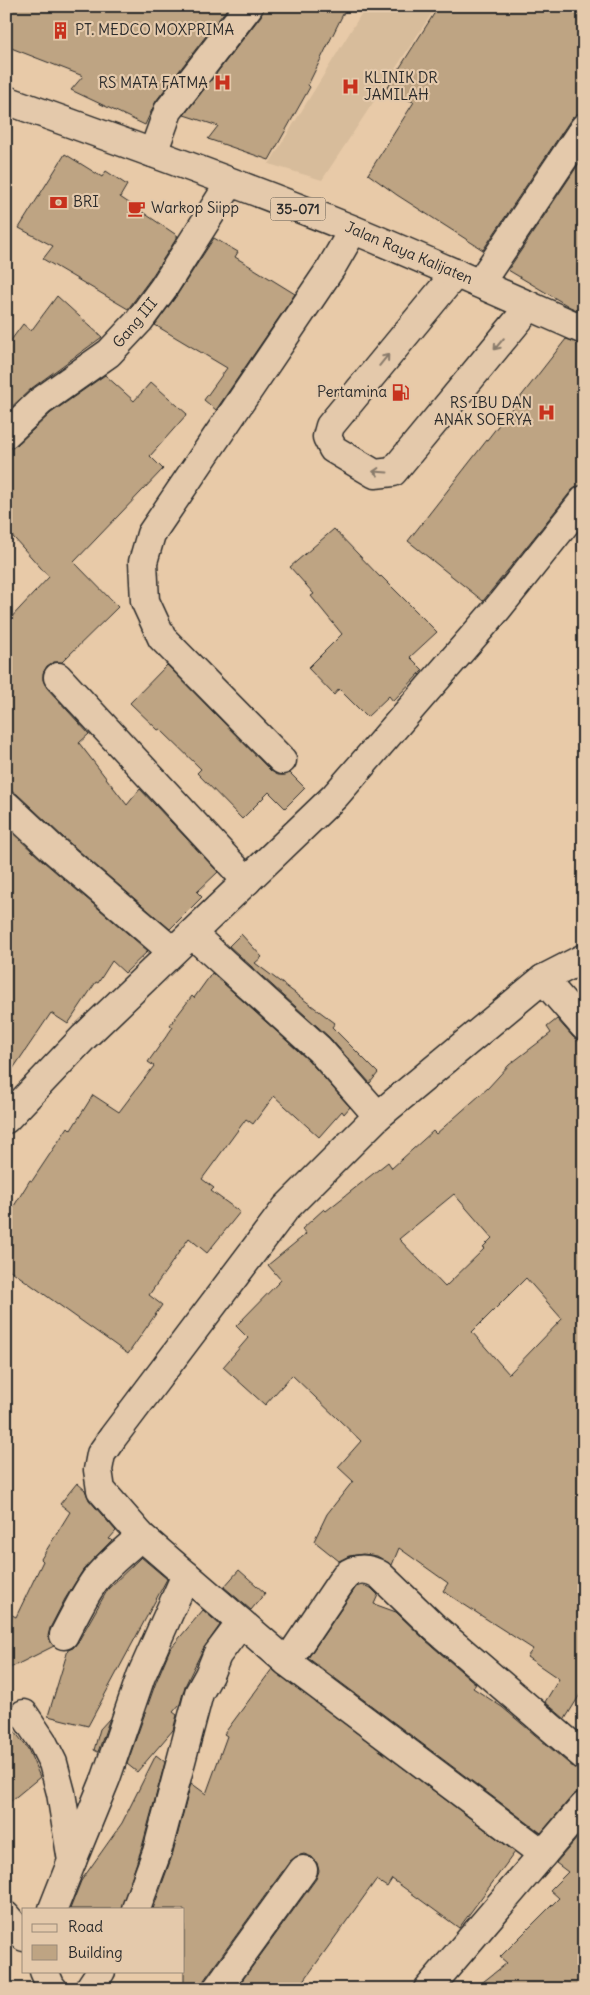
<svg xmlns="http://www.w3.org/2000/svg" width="590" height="1995" viewBox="0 0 590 1995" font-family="Delius,sans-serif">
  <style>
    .built { fill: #d7bc9b }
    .building { fill: #bea483; stroke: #2b2b2b; fill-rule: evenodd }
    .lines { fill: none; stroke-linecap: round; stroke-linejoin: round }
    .minor-casing { stroke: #2b2b2b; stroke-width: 31 }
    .major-casing { stroke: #2b2b2b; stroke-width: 31 }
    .minor { stroke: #e4c9ab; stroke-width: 28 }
    .major { stroke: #e4c9ab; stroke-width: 28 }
    .oneway { stroke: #887a6b }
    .labels { text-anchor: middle; stroke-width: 4.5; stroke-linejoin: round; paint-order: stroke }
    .shield { fill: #e4c9ab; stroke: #625a51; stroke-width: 1 }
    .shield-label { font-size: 14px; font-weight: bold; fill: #2b2b2b }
    .poi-label { font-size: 15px; fill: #2b2b2b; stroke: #e4c9ab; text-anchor: start }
    .street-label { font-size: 15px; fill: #2b2b2b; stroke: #e4c9ab }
  </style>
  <rect width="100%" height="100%" fill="#e8caa8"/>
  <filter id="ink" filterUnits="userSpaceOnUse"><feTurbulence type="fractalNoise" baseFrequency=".02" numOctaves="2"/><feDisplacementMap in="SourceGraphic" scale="10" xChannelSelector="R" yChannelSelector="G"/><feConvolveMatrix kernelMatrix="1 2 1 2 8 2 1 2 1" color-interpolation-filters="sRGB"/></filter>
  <g filter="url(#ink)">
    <path class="built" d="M366,6h61l7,4 -112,170 -53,-16z"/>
    <g class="building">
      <path d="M6,6h223l-73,95 -11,24 -74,-35 12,-14 -77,-30z"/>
      <path d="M264,6h83l-39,79 2,2 -41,73 -61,-21 10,-13 -34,-11 77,-99z"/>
      <path d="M439,6h145v107l-7,1 -6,5 -88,131 -86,-55 -29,-21 46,-72 -29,-11z"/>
      <path d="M65,154l37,23 4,-6 21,14 -7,12 58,39 -27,42 -23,31 -85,-50 10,-13 -34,-18z"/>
      <path d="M584,156v157l-14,-6 -62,-37z"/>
      <path d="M214,238l24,14 -3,5 60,37 -79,116 -12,-10 23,-32 -72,-43 22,-30z"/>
      <path d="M57,296l45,41 -70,51 -26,24v-65l17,-23 8,7z"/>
      <path d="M566,339l18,6v138l-12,7 -89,111 -75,-60z"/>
      <path d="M105,375l29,26 17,-19 36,32 -37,42 13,13 -89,93 44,45 -56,55h-8l-7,4 -4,7v7l4,8 42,46 -10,9 48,62 13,-16 78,83 -21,20 5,5 -32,32 -106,-91 -47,-44 -11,-4v-167l43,-46 -43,-48v-80l11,-4 34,-32z"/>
      <path d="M334,529l46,48 1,-1 56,56 -27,25 13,13 -30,31 -4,-5 -22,21 -28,-28 -5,6 -26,-27 34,-34 -31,-38 3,-2 -24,-27z"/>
      <path d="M167,665l104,106 7,4h7l5,-2 15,15 -20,20 -16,-16 -27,27 -45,-46 4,-4 -41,-40 -2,1 -28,-27z"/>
      <path d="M6,827l38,35 104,89 -23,22 -13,-12 -14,22 -2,-1 -28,42 -17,-11 -45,66z"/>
      <path d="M241,934l21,23 -7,6 80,60 -3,4 46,46 -8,10 -41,-46 -100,-91z"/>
      <path d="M212,973l96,87 42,47 -6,7 -2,-3 -23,26 -45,-41 -21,28 -7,-5 -44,60 12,9 -3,3 29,21 -33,41 -18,-15 -40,57 13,10 -34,49 -122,-87v-48l24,-39 2,1 36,-54 3,3 22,-35 26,17 35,-46 -6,-4 25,-35 -3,-2 22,-29 2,2z"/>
      <path d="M557,1019l16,18 5,4h6v654l-3,-2 -16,26 -20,-17 14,-23 -32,-22 6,-8 -90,-58 5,-8 -49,-35 -7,17 -15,-9 -14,-2 -14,2 -10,5 -25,-20 13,-27 26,-33 -15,-14 23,-26 -69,-66 -27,30 -42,-38 25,-29 -12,-12 45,-46 -13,-15 38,-31 -4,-5 22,-20 2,2 62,-49 4,6 41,-37 3,3 52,-46 21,-23 42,-32 -4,-6zM454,1194l38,44 -9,9 2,1 -40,39 -46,-48zM526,1278l36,41 -53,55 -37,-42z"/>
      <path d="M77,1483l8,7 4,10 27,31 -7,8 3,1 -29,30 -18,29 -15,29 -2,8 6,10 -48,24v-58l10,5 27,-56 -2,-2 29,-47 -10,-8z"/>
      <path d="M141,1557l26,22 -79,147 -40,-10 20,-66 5,-2 5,-6 30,-53z"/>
      <path d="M239,1570l26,23 -14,17 -27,-23z"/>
      <path d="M362,1585l9,3 7,7 -4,9 22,8 29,28 51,44 -3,4 29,19 72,61 10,3v20l-6,1 -6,4 -31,37 -233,-175 48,-71z"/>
      <path d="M203,1610l17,15 -17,24 -18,37 -5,18 -7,8 4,3 -4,15 -36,42 -10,-8 29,-82 14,-33z"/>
      <path d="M272,1669l243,183 -56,76 -67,-49 -5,8 -11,-7 -78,109h-62l80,-110 3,-8 -2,-8 -5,-6 -8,-3 -7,2 -7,5 -86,119 -2,9h-18v-80h-31l19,-53 19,-73 15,11 21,-58 -3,-2z"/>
      <path d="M110,1718l-12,34 -4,-2 6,-21z"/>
      <path d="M6,1720l22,29 12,28 -34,28z"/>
      <path d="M156,1755l9,7 -23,85 -21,62h-51l11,-28 41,-58z"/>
      <path d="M584,1830v159h-110l33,-26 -7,-6 59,-59 -9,-8 18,-18 -12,-9z"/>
    </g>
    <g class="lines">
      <defs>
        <g id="minor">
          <path d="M153,153l15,-42 81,-105"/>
          <path d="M456,273l-126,153 -3,11 6,12 42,25 18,-2 137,-166"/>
          <path d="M480,283l104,-155"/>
          <path d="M6,434l35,-33 68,-48 30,-32 25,-34 66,-104"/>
          <path d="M58,677l189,204"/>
          <path d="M282,760l-120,-122 -17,-37 -2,-39 8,-28 180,-266 22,-38"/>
          <path d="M6,805l48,45 118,101"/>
          <path d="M192,934l127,115 59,67"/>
          <path d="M543,979l41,47"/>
          <path d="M6,1119l78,-82 251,-241 163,-188 86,-108"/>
          <path d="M64,1635c10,-19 19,-38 31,-55 13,-17 31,-30 46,-44"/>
          <path d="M287,1662l58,-86c10,-9 24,-8 35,-1l55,53 149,128"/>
          <path d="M24,1714l18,27 11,22 8,30 11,68 -19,48"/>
          <path d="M543,1854l-256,-192 -146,-126 -40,-46 -3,-20 3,-16 12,-17 173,-229 92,-92 165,-137 41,-21"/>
          <path d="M72,1861l34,-83 35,-102 45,-101"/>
          <path d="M136,1909l21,-57 42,-159 10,-18 8,-20 24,-32"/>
          <path d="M6,1916l18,21"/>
          <path d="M44,1971l7,16 2,2"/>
          <path d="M89,1989l12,-18"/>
          <path d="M217,1989l86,-119"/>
          <path d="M428,1989l156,-183"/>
        </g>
        <path id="major" d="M6,100c117,42 234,84 348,130 77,32 153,66 230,100"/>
      </defs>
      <use href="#minor" class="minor-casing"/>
      <use href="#major" class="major-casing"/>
      <use href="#minor" class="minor"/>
      <use href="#major" class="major"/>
    </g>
    <defs><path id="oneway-shaft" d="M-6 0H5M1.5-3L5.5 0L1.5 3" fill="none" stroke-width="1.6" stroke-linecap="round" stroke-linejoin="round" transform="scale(1.25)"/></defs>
    <g class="oneway">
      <use href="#oneway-shaft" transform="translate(499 344) rotate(130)"/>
      <use href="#oneway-shaft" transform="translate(384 360) rotate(-51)"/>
      <use href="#oneway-shaft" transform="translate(380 472) rotate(-176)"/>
    </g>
  </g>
  <defs>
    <symbol id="building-bare" viewBox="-9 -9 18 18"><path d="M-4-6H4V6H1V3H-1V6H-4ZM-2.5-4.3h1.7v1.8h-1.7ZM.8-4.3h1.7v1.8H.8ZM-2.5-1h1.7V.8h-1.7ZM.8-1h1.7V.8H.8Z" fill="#c8321e" stroke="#e4c9ab" stroke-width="2.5" paint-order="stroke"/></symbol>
    <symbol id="hospital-bare" viewBox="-9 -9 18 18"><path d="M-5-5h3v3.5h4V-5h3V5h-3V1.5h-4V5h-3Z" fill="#c8321e" stroke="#e4c9ab" stroke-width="2.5" paint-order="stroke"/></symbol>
    <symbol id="bank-bare" viewBox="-9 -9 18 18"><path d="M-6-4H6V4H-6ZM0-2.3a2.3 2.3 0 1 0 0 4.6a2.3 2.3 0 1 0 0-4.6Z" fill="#c8321e" stroke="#e4c9ab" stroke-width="2.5" paint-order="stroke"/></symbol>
    <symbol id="cafe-bare" viewBox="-9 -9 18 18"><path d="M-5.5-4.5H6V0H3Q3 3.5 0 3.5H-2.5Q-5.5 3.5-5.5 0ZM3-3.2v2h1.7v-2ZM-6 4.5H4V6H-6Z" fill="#c8321e" stroke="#e4c9ab" stroke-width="2.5" paint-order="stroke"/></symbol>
    <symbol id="fuel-bare" viewBox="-9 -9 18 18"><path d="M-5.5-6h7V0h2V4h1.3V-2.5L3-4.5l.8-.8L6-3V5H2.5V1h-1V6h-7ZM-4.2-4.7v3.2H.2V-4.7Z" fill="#c8321e" stroke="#e4c9ab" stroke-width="2.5" paint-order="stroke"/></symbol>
  </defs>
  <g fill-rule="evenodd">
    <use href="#building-bare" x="48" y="18" width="25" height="25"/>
    <use href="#hospital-bare" x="210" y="70" width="25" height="25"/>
    <use href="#hospital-bare" x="338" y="74" width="25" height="25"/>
    <use href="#bank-bare" x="46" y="190" width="25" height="25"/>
    <use href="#cafe-bare" x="124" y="196" width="25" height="25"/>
    <use href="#fuel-bare" x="388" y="380" width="25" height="25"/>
    <use href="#hospital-bare" x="534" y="400" width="25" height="25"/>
  </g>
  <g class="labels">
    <rect class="shield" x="270.5" y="197.5" width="55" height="23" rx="4"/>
    <g class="shield-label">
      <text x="298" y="214">35-071</text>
    </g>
    <g class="poi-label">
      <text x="75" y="35">PT. MEDCO MOXPRIMA</text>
      <text x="364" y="83">KLINIK DR<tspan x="364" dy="17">JAMILAH</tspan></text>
      <text x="208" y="88" text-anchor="end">RS MATA FATMA</text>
      <text x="73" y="207">BRI</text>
      <text x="151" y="213">Warkop Siipp</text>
      <text x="387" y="397" text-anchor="end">Pertamina</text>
      <text x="532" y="408" text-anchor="end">RS IBU DAN<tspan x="532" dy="17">ANAK SOERYA</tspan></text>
    </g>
    <g class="street-label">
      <text transform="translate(409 253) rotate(23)" y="5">Jalan Raya Kalijaten</text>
      <text transform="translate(135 323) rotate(-50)" y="5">Gang III</text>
    </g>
  </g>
  <rect width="590" height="1995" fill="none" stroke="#e4c9ab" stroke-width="25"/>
  <rect x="12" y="12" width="565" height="1970" fill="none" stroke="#2b2b2b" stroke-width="2" filter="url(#ink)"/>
  <rect x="22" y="1908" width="162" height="65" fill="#e4c9ab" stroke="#9a8a78"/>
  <rect x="32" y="1924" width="25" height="8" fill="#e4c9ab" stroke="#9a8a78"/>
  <text x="68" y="1932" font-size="15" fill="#2b2b2b">Road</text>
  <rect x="32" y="1945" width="25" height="15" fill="#bea483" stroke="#9a8a78"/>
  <text x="68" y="1958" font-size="15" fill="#2b2b2b">Building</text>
</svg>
